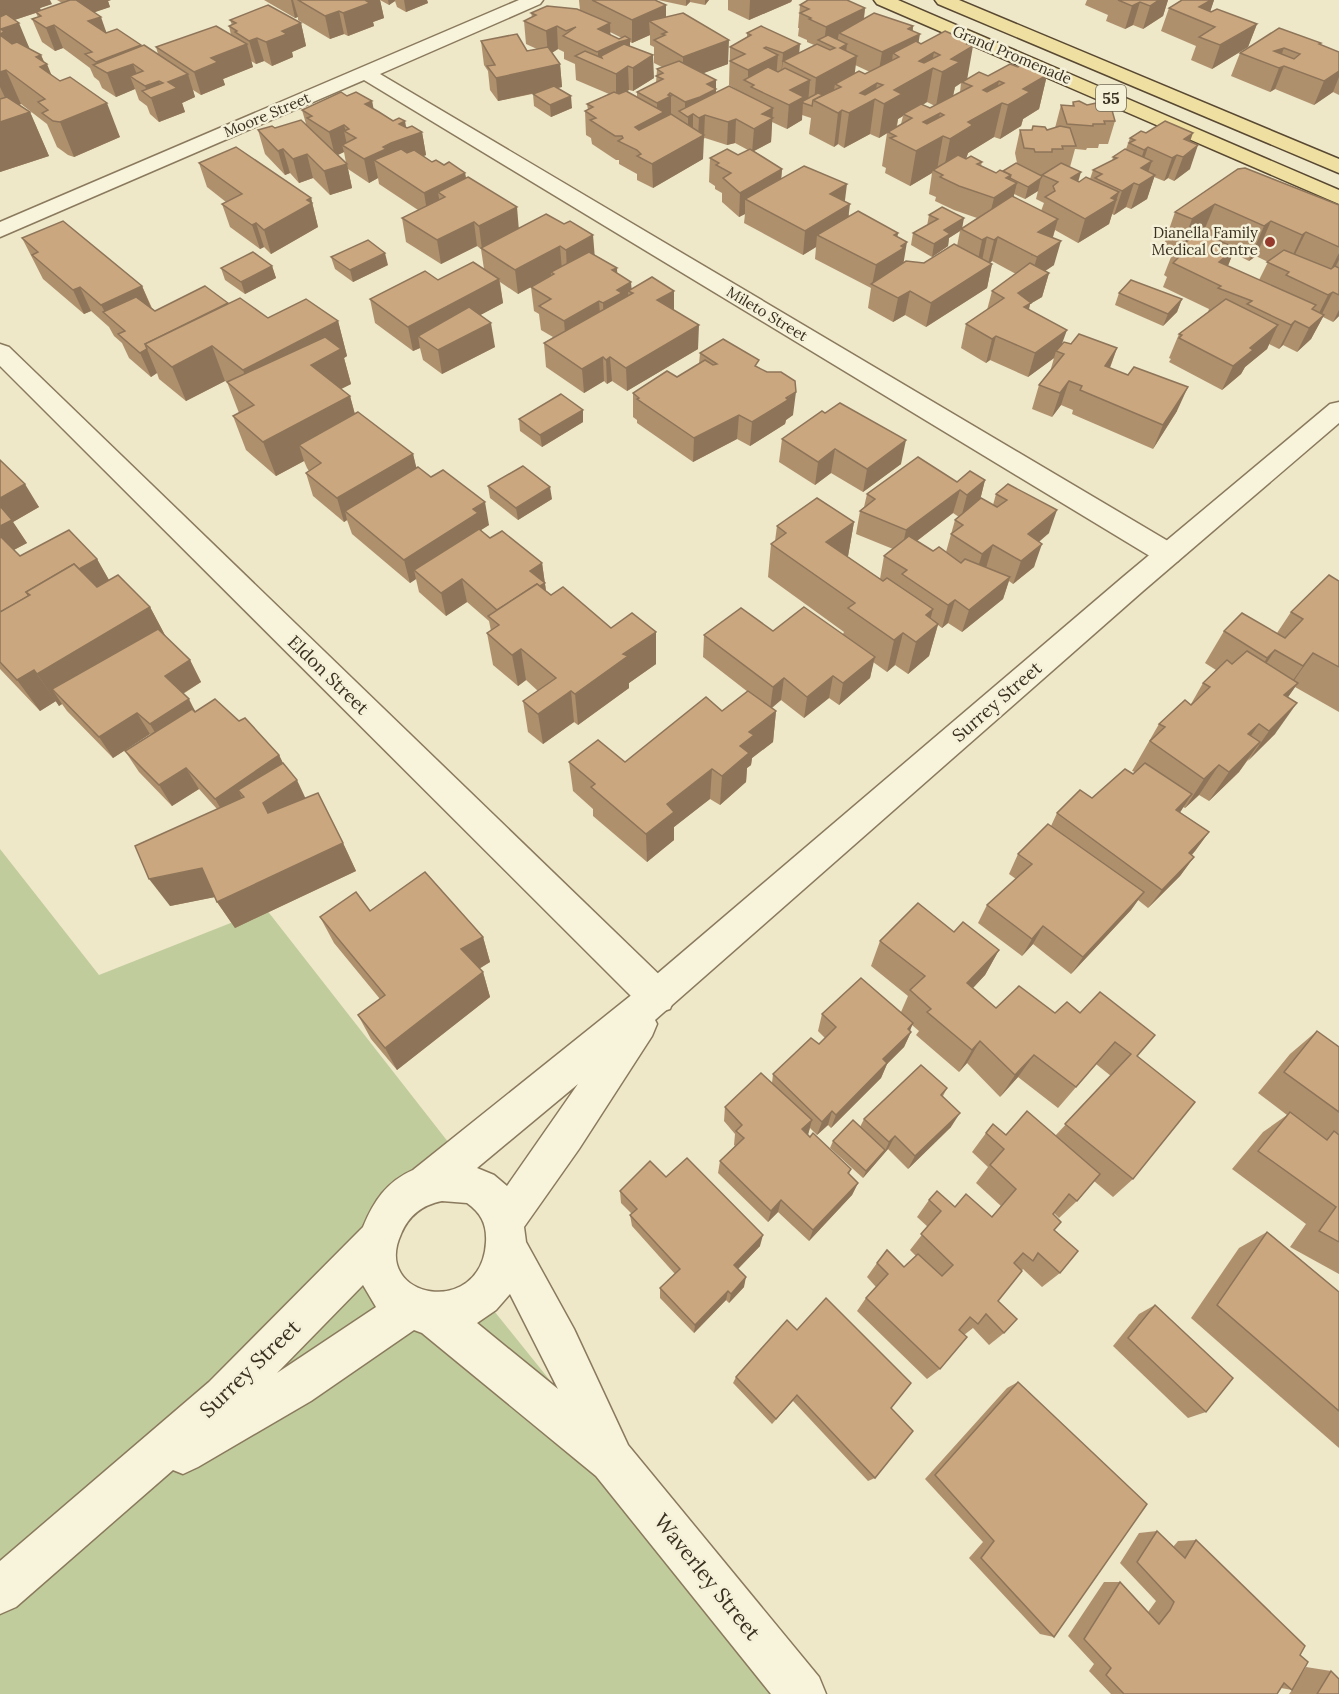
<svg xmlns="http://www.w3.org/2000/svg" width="1339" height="1694" viewBox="0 0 1339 1694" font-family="Lora,serif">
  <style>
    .green { fill: #c1cc9c }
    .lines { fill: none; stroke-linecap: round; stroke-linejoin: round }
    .minor-casing { stroke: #8a7a5d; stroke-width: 3 }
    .tertiary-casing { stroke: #8a7a5d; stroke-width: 3 }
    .primary-casing { stroke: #584831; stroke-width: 3 }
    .minor { fill: #f8f3db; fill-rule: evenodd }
    .tertiary { fill: #f8f3db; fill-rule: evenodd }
    .primary { fill: #efe0a2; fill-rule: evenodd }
    .wall { fill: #af906d; fill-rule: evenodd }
    .shaded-wall { fill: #8e7559 }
    .building { fill: #cba77f; stroke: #8e7559; stroke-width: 1.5; fill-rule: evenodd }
    .poi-dot { fill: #973a2e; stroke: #f5f0d8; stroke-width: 2 }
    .labels { text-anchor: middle; stroke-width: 5; stroke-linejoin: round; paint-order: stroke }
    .far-street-label { font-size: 15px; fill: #3a3020; stroke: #f5f0d8 }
    .far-poi-label { font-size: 15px; fill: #3a3020; stroke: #f5f0d8; text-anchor: end }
    .shield { fill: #f5f0d8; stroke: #726a57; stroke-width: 1.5 }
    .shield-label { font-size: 16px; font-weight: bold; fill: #3a3020 }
    .street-label { font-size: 18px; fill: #3a3020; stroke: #f5f0d8 }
    .near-street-label { font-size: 21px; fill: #3a3020; stroke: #f5f0d8 }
  </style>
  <rect width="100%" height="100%" fill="#eee7c8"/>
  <path class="green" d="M0,849l99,126 167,-66 229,293 -90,-6 -17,95 76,78 18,-73 320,398h-802z"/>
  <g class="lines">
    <defs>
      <g id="minor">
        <path d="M519,0h24l-3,4 -160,70 798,473 4,7 -4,7 -10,3 -10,-3 -794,-481 -364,157v-15z"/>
        <path d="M0,344l9,3 661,638 5,12 -5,12 -13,4 -13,-4 -644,-643z"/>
      </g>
      <path id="tertiary" d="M1339,402v21l-196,168 -488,429 2,4 -5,12 -73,113 -55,78 2,15 48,87 54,116 191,232 7,17h-55l-175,-218 -174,-143 -8,-3 -103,71 -113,66 -15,7 -10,-4 -157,137 -16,7v-53l209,-179 154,-155c11,-26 23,-45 50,-57l231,-185 479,-408 207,-173zM578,1084l-71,102 -13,-11 -17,-7zM442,1201l25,2c14,10 20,21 19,39 -4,77 -115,57 -85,-8 8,-19 21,-29 41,-33zM363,1285l13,22 -99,66zM510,1294l48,95 -81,-66 19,-13z"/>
      <g id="primary">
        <path d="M874,0h24l441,190v14l-462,-200z"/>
        <path d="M935,0h24l380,159v14l-401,-169z"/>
      </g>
    </defs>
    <use href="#minor" class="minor-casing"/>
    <use href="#tertiary" class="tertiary-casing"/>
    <use href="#primary" class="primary-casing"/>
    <use href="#minor" class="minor"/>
    <use href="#tertiary" class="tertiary"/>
    <use href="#primary" class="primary"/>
  </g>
  <g class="wall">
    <path d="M0,0l52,4 -12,4 1,3 21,-8 -5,-3h54l-3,1 2,6 -16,5 13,21 34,13 17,8 -2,-7 75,-12 -2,-9 3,-1 -2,-5 71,3 5,23 -14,6 1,5 -21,9 -8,-5 -8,3 -5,-3 2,6 -30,12 2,6 -24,10 -8,-5 2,7 -13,6 3,9 -26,10 -9,-8 -3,-8 -8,-6 -4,-11 -19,8 -14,-9 -3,-7 -5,-4 -4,-9 -27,-20 -8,3 -13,-9 -10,-23 6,-2 -2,-4 -22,7 16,29 11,6 9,19 70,63 -46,20 -6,-2 -11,-8 -10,-23 -26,-20 -2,1 11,7 19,44 -49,16z"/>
    <path d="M264,0h163l1,3 -22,9 -9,-5 -2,-6 -6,4 -9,-5 4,18 -11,4 1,4 -26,10 -4,-2 -14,5 -32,-19v-3l-3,1z"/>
    <path d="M579,0h76l11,17 62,47 -25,9 13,7v12l27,1 -14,-8 1,-38 17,-10v-4l52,20 15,-8 -7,-3v-2l-9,-4 1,-8h-1l2,-23 65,3 -1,11 49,7v5l6,12 2,1 49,-2 -3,37 21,-3 30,-9 29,8 -8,34 -16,10 -2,7 -21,13 -6,-2 -26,16 -2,6 16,3 -1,4 15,7 7,-2 14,-8 -2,-10 5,-23h27l8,-2 6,-23 11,1 1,-4 42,19 -7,23h-9l-1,4h-11l-1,2 -11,-1 -5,18 8,14 1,1 11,-3 3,-9 19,-9 1,-4 13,-8 4,-11 16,-5 44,9v27l-16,12 -6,-3 -4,3 -10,-4 -7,22 -16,10 -5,-2 -12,8 -2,-1 -3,10 -31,19 -23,-13 -2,7 1,28 -9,6 4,2 -7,24 -12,7 -1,6 33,35 9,-1 46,4 -7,20 67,43 -24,38 -81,-35 1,-4 -12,-5 -9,12 -20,-8 7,-24 11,-13 4,-14 -26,19 -38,-17 -4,3 -25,-15 5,-24 21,-14 5,-19 24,-17 -24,-13 -2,2 2,1 -5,24 -61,39 -21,-12 -12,7 -25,-14 3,-20 -56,-29 1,-12 -13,8 -59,-32 1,-9 -6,3 -17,-15v-9l-7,-4v-3l-6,-4 1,-24 28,-3 10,-5 -13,-7 -8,2 -22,-7 -2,1v20l-50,29 -16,-8v-6l-18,-10v-4h-3l-24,-16 -1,-6 -5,-3 -1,-24 3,-1 -1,-6 22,-10 -33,-14 -1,-16 -11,-5v-7l-6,-3 -6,4 8,11 2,23 -4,1 14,20 -21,9 -17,-11 -1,-12 4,-1 -39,8 -8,-11 -2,-19 -4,-6 -3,-24 46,10 10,-2 -11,-5 -2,-23 8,-4 -1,-4 49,-2zM610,32l12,6 -3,1 -9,-4zM650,35v10l4,2v16l8,4 -5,2 -1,14 -19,9v5l-10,-6 2,-1 4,1 21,-13 -24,-32v-4l2,1zM855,65l15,7 -5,2h-11zM961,83l-1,9 -7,4 2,-9zM927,102l8,4 -5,2 -7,-3zM802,115l9,3 -2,16 25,13 4,-3 6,4 26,-14 9,4 8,-5 -5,33 4,2 -1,5 25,13 22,-13 -3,21 7,3 -1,4 19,9 23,8 -15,10 -33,-13 -2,11 -14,7 -2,12 21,12 16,-11 1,-8 11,-7 -3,15 -33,17h-21l-6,-26 1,-4 -49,-17 -4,-14 -64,-23 1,-10 -28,-18 17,-9 1,-20 15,7 15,-9zM903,116l-2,8 -4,3 1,-8zM1038,191l-2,8 8,4 -3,8 -28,-14 1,-3 11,5z"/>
    <path d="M658,0h51l-4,5 -15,-3 -4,4z"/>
    <path d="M728,0h64l-1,2 -42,18 -21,-10z"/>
    <path d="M1087,0h81l-5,16 -20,13 -10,-4 -8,4 -19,-8 2,-6 -23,-10z"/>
    <path d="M1182,0h32l-4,12 47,12 -9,23 -36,22 -21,-9 5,-14 -35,-15 8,-23z"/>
    <path d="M1321,43l-1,2 19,7v43l-6,-3 -19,13 -39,-16 -5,3 -39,-16 9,-23z"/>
    <path d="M347,96l25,5 1,8 6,3 27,16 16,4 4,23 -2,1 8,6 12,3 21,8 1,5 53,50 76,27 22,13v5l15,16 42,21 24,39 -71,42 -15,-10 -5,3 -3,-3 -20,12 -38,-26 -2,-24 9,-6 -12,-7 -2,-16 -5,-3 -3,-24 -13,7 -18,-12 3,21 -23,12 15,32 -53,27 -19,-14 -3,-12 -7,3 -38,-28 -5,-24 68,-19 46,-11 -3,-20 -4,-3 -36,18 -35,-22 -4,-24 16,-8 -39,-26 -1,-6 -9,5 -21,-14 4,19 -22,7 -17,-17 -14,5 -9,-10 -5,2 -20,-21 -7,-24 48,-6 -4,-14zM344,152l2,11 -8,-8z"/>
    <path d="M199,163l112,35 7,29 -47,27 -7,-7 -4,2 -30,-22 -8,-23 4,-2 -19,-15z"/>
    <path d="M1238,169l101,36v111l-6,6 -10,-5 -12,22 -14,13 -14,-7 -4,4 -10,-5 -2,5 -22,18 -4,7 -19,16 -53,-28 2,-3 -2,-1 10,-24 29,-22 1,-3 -46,-22 4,-10 -3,-2 9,-23 -10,-5 12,-35zM1233,253l16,8 7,-5 12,6 -9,18 -31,-14z"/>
    <path d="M22,238l120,48 10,22 3,3 73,-8 40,15 70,3 9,35 -3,2 7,26 -10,5 9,7 5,18 58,40 3,14 73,57 -8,5 1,1 8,7 52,25 4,28 5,4 60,33 45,4v32l-27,19v5l-51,37 -4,-3 -31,22 -15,-12 -5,-31 15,-10 -12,-11 -8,6 -25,-21 -6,-32 4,-2 -2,-10 -22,-19 -21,14 -27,-24 -3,-13 -6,4 -58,-49 -5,-14 -3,2 -31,-26 -7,-23 3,-2 -2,-3 -3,-7 -28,15 -30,-26 -13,-34 6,-3 -12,-31 -2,-1 -39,20 -27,-22 -2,-6 -6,4 -22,-19 -7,-15 -8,-7 -5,-9 -18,-16 -7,3 -41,-35z"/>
    <path d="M331,257l57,8 -35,17 -18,-13z"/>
    <path d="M272,266l4,12 -31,16 -20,-14 -4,-12z"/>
    <path d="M1119,293l63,6 -5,13 -14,14 -48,-21z"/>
    <path d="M700,353l59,14 34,48 -7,5 -1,4 -35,22 -13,-7 -44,23 -56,-39v-3l-4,-3v-24l44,-16 22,-13z"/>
    <path d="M583,410v12l-41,25 -22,-16 -1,-12z"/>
    <path d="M782,439l119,25 -38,28 -32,-19 -16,12 -36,-23z"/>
    <path d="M0,460l39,47 -26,15 14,21 -13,7 6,6 77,3 12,21 41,27 16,30 24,23 11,22 -18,12 13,18 43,9 40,34 4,8 22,35 38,45 13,28 -121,57 -18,-26 -2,-5 -45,9 47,-97 -18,-20 -27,17 -33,-34 -14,-21 26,-16 -1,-1 -37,24 -46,-47 -5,-7 -3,2 -3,-5 -16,10 -40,-42z"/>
    <path d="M985,480l-5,20 13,5 3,-11 12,-10 41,49 -10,9 -5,25 -21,17 -4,-3 -6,18 -41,33 -14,-9 -6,5 -4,-3 -9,31 -21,18 -13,-9 -8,7 -14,-10 -3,16 -31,27 -10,-7 -25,20 -23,-18 -9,8 4,3 -3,31 -21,16 -1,7 -4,3 -1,14 -26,23 -10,-6 -8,6 -28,22v13l-27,22 -54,-46v-7l-20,-18 -4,-29h56l97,-51 26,-19 -45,-35 1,-22 69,-4 70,3 1,-2 -76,-55 3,-33 4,-3 2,-15 77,-4 -6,34 -1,1 33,22 4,-23 9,-7 -37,-15 4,-23 4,-4 3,-13 90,-12zM953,513l6,4 -4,3 -9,32 -13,-1 -16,-10z"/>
    <path d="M488,486l64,13 -34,21 -28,-22z"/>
    <path d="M1339,581v131l-44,-25 -7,10 -13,37 -28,27 -8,11 -30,29 -10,-6 -14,13 -2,-1 -3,5 29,20 -17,23 2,2 -14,19 -32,32 -10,-8 -7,10 -60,64 -38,-30 -11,12 -44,-33 9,-18 29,-26 -7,-5 9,-20 33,-28 6,-13 35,-15 43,-26 -3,-1 27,-47 32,-20 12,-21 13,-13 -11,-7 19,-32 53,2 14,-21z"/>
    <path d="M370,911l113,26 7,25 -11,7 4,3 7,25 -93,73 -26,-31 -13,-24 22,-16 -46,-56 -14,-26z"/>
    <path d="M954,932l45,18 -14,25 -12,13 23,20 59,5 12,-11 70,54 -4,123 -20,18 -19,-16 -17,20 -18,17 -5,-5 -1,1 1,16 6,43 -18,14 -19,-18 -25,32 6,32 -15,12 -16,-17 -9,7 -24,34 -13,10 -70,-68 9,-13 10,-11 -9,-10 10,-14 27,4 12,-11 -6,-6 18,-23 -11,-10 12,-17 62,17 10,-11 -25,-23 12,-16 -16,-15 14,-19 20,2 49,1 56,-60 -15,-12 -38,44 -40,-31 -18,20 -33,-34 -8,9 -43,-37 3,-4 -7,-6 -2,6 1,1 -7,15 -17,17 -6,14 -50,50 -3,-3 -11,10 -7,-7 -2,7 43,34 -2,5 9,9 -6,12 -43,46 -31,-29 -10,10 -50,-49 2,-12 15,-15 -1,-1 1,-11 -11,-13 1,-14 47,-24 1,-9 46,-30 6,-6 -7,-7 4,-17 79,-2 7,-16 -37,-30 9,-25z"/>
    <path d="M1317,1031l22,16v227l-49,-27 16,-23 -74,-55 31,-37 24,-17 -29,-22 32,-39z"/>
    <path d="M947,1088l-4,8 8,31 -43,42 -20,-20 -25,29 -33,-30 3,-7 27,-14 4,-8z"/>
    <path d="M666,1177l94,69 -22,23 6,18 -15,16 -3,-3 -32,33 -34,-35v-10l15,-14 -43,-48 -2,-11 2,-1 -11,-11 -1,-12z"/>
    <path d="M1267,1232l72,60v156l-148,-130 48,-70z"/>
    <path d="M1155,1305l51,107 -18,6 -75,-72 26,-32z"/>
    <path d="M797,1330l94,78 -16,70 -7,3 -75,-80 -21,23 -39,-41 3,-6z"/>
    <path d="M1018,1382l36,255 -14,-3 -71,-76 14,-16 -58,-63 82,-91z"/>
    <path d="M1157,1531l16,16 5,-6 18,-1 104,115 -6,31 12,-19 25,4 8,23h-50l3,-4 -11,-2 -4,6h-166l-22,-23 5,-7 -26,-28 36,-54h16l28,30 8,-11 -36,-38 19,-30z"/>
  </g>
  <g class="shaded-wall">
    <path d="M0,0h50l2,4 -12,4 1,3 -41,14z"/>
    <path d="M75,0h36l-3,1 2,6 -29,10z"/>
    <path d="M291,0h2l5,17 -3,1z"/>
    <path d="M365,0h15l4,18 -11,4 1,4 -26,10 -5,-23z"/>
    <path d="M388,0h7v1l-6,4z"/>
    <path d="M404,0h23l1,3 -22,9z"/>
    <path d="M686,0h4v2l-4,4z"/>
    <path d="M705,0h4l-4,5z"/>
    <path d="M750,0h42l-1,2 -42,18z"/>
    <path d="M1159,0h9l-5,16 -20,13 7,-23z"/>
    <path d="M1211,0h3l-7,21 -8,-14z"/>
    <path d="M1140,2l-7,23 -8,4 7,-23z"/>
    <path d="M666,5v23l-17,-7 1,14 -18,8v-23z"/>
    <path d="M865,8l-3,23 -23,2 -2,10h-13l2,-16z"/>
    <path d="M339,11l5,23 -14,5 -5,-23z"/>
    <path d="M101,17l8,23 -21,-19z"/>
    <path d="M19,23l14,34 -33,-11v-20l1,3z"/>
    <path d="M301,23l5,23 -14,6 1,5 -21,9 -6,-24 16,-11z"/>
    <path d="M610,23l1,23 8,-4 11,-3v23l-29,-6 1,12 -4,-2v-37z"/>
    <path d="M1257,24l-9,23 -36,22 8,-24z"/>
    <path d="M54,25l9,23 -8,3 -9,-23z"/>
    <path d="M557,26l1,23 -10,6 -2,-24z"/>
    <path d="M913,26l-2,12 9,-4 -4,23h-17l-6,-4 -2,17 -13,6 4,-24 26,-23z"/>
    <path d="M257,38l7,23 -8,3 -7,-23z"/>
    <path d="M729,40l-1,24 -45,17v-24z"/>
    <path d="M970,42l-1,7 4,-3 -6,34 -5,2 -1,1 -6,4 -2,9 -17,10 6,-34 9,-13 16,-15z"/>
    <path d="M247,44l6,23 -30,12 2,6 -24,10 -7,-23 17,-14z"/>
    <path d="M800,44l-2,23 -15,-6 -2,15 2,-23z"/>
    <path d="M847,44l-2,18 12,-6 -3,23 -19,5 -1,6 -20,12 2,-24 24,-30z"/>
    <path d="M141,45l8,23 -16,-4 7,19 -10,-7 5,13 -19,8 -9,-24 -9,-5 -2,-6z"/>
    <path d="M766,47l-1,15 13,-7 -2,23 -22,7 -6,-3v-12l16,-22z"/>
    <path d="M1284,48l-7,19 -3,-16z"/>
    <path d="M934,52l-3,17 2,-1 -6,34 -22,13 -2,-1v2l-5,3 -2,9 -17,10 5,-34 35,-43z"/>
    <path d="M41,55l4,10 2,-1 14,34 -7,3 -18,-44z"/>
    <path d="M653,55l1,23 -21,13v-23z"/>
    <path d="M560,64l2,23 -64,14 -2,-23z"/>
    <path d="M628,66l1,24 -13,7v-23z"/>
    <path d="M1284,66l-9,23 -5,3 9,-24z"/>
    <path d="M6,70l15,34 -11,4 -10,-21v-15z"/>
    <path d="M1339,71v6l-6,15 -19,13 10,-24z"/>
    <path d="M188,74l7,23 -13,6 3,9 -26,10 -8,-24 -3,-2 -3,-10 14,-5 4,13 5,-12z"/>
    <path d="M1047,75l-8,34 -16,10 -2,7 -21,13 8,-34 15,-16z"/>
    <path d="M716,80v23l-11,12 -2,44 -50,29 -1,-24 46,-26 1,-20 -6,-4v24l-5,2v-23l-3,-3v-12l22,-18z"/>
    <path d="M810,80l-2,23h-5l-1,17 -15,9 3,-39z"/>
    <path d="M999,81l-6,27 9,-5 -8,34 -26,16 -2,6 -23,14 7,-34 18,-17 15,-32z"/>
    <path d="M877,83l-7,51 -26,14 5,-35 11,-20z"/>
    <path d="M670,93v4l1,-1v24l-7,16 -29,14v-23l22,-12v-12z"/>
    <path d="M571,96l1,12 -21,9 -1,-12z"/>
    <path d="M372,101l5,24 -12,-21z"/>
    <path d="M107,103l13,34 -46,20 -14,-35z"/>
    <path d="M773,108l-2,34 -19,10 2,-23 8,-15z"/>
    <path d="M842,110l-4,34 -4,3 4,-34z"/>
    <path d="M0,112h30l19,44 -49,16z"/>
    <path d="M940,113l-5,28 8,-5 -6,34h-4l-1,3 -22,13 6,-35 7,-29z"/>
    <path d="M736,119l-1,24 -8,2 1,-23z"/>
    <path d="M405,121l3,16 14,-5 4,23 -31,12 -21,-7 4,18 -9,5 -5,-24 19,-12 16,-23z"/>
    <path d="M344,125l2,7 -2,-1 4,18 -6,-4 2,7 -9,4 -6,-24z"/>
    <path d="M1193,133l-8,23 13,-11 -8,24 -16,12 9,-24 1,-18z"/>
    <path d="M1148,147l-7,21 11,-7 -7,20 10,-6 -8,24 -16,10 8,-24 -3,-11 8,-24z"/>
    <path d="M283,149l7,24 -5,2 -7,-24z"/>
    <path d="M307,154l6,24 -14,5 -6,-24z"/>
    <path d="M1177,155l-9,23 -4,3 8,-23z"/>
    <path d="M347,164l5,24 -22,7 -6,-24z"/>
    <path d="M782,169l-2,24 -35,6v15l-6,3 1,-24z"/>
    <path d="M1081,172l-7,24 -3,-18z"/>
    <path d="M465,173l4,24h-24l-7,-5 3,19 -13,6 -4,-24z"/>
    <path d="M1011,175l-3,14 9,-6 -6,24 -23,15 6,-24 12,-20z"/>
    <path d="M1041,178l-3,13 -13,8 3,-12z"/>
    <path d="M1134,183l-8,24 -12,8 8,-24z"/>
    <path d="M847,184l-3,24 6,-4 -3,24 -30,7 -1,12 -13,8 2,-24 25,-37z"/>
    <path d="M1119,192l-10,32 -31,19 7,-24z"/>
    <path d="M311,198l7,29 -47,27 -7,-24z"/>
    <path d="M1215,204l-14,34 -22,16 13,-35z"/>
    <path d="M517,207l2,24 -37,19 -3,-24z"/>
    <path d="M964,218l-2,11h-1l-1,2 -11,7 -1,8 -16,11 2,-13 10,-14z"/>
    <path d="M1058,219l-7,24 -20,13 7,-24z"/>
    <path d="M1271,221l-15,35 -7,5 15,-35z"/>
    <path d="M474,222l3,24 -36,18 -4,-24z"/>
    <path d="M256,223l8,24 -4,2 -8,-24z"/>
    <path d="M1306,232l-17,35 -3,3 16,-35z"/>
    <path d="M898,233l-4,21 7,-8 6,-4 -4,24 -31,19 4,-20 18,-30z"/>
    <path d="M593,235l2,24 -28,15 -1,-24z"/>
    <path d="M987,237l-5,24 -5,3 5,-24z"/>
    <path d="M998,237l-6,24 -4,3 6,-24z"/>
    <path d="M1061,241l-7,24 -24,16 7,-24z"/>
    <path d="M560,246l2,24 -11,2v4l-33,18 -3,-24z"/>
    <path d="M1235,248l-10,25 -6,-11z"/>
    <path d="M385,253l3,12 -35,17 -3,-12z"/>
    <path d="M1339,253v7l-10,18 -5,5z"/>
    <path d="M992,264l-5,24 -61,39 5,-24z"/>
    <path d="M272,266l4,12 -31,16 -4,-12z"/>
    <path d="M617,268l1,22 13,-8 1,11 -4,-2 1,17 -25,19 -1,-24 9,-33z"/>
    <path d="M1049,273l-7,24 -12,7 -6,23 -6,-34z"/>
    <path d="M499,279l4,24 -75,40 -10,-7 2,12 -7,3 -5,-24z"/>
    <path d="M142,286l10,24 -46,4 -5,-9z"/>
    <path d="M80,287l11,24 -7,3 -11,-24z"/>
    <path d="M674,291v24l-17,-15z"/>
    <path d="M910,291l-5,24 -12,7 5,-24z"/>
    <path d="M1333,292l-12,24 -5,3 12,-24z"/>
    <path d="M1182,299l-5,13 -14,14 5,-12z"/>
    <path d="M599,301l2,24 -35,20 -2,-24z"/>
    <path d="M1339,310v6l-6,6z"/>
    <path d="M1324,315l-13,24 -14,13 12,-24z"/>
    <path d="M338,321l9,35 -3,2 7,26 -30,15 -66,6 -12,-35z"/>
    <path d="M1295,321l-12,24 -4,4 12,-24z"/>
    <path d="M491,323l4,24 -53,27 -4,-24z"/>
    <path d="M699,325l-1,24 -71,42 -1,-23z"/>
    <path d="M1278,325l-11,24 -22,18 -4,7 -19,16 11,-24 17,-18z"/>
    <path d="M1067,330l-8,22 -3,-1 -2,7 -26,19 7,-24z"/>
    <path d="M996,336l-6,24 -4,3 6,-24z"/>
    <path d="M212,346l13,35 -39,20 -14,-34z"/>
    <path d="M1117,348l-9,24 -3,-6z"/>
    <path d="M147,349l10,24 -6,4 -11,-24z"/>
    <path d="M603,357l1,24 -20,12 -2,-24z"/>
    <path d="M610,357l2,24 -5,3 -1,-24z"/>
    <path d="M1069,381l-8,24 -9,12 8,-24z"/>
    <path d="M1188,387l-11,24 -24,38 10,-24z"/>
    <path d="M796,392l-3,23 -7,5 -1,4 -35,22 2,-24z"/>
    <path d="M350,396l9,34 -60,15 5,16 -28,15 -13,-34z"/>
    <path d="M583,410v12l-41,25 -2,-12z"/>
    <path d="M739,415l-2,24 -44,23 1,-24z"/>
    <path d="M906,440l-5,24 -38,28 4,-23z"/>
    <path d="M835,449l-4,24 -16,12 3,-23z"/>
    <path d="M413,454l6,24 -74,33 2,9 -3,2 -7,-24z"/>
    <path d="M985,480l-6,24 -18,14 6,-23z"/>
    <path d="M25,484l14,23 -26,15 14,21 -27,14v-59z"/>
    <path d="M550,487l2,12 -34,21 -2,-12z"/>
    <path d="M960,490l-7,23 -52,40 5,-23z"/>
    <path d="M485,502l4,23 -8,5 2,7 -69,33 2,9 -6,4 -6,-23 69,-51z"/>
    <path d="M1057,510l-8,23 -29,24 8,-23z"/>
    <path d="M854,522l-6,34 -27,19 5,-33z"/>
    <path d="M1042,544l-8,23 -21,17 8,-23z"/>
    <path d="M993,545l-7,23 -11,9 7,-23z"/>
    <path d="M97,559l13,23 -65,37 -14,-22z"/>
    <path d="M542,563l6,42 -18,-34z"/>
    <path d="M1010,577l-7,22 -41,33 7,-22z"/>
    <path d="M462,579l5,23 -21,14 -5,-23z"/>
    <path d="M955,600l-7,23 -6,5 6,-23z"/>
    <path d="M150,607l17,32 -115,50 10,15 -3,2 -22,-32z"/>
    <path d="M933,609l-6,24 11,-9 -9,32 -21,18 8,-32 10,-27z"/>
    <path d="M656,632v32l-27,19v5l-51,37 -3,-31 48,-40z"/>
    <path d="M903,633l-8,32 -8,7 7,-32z"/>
    <path d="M521,649l5,31 -8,6 -6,-31z"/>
    <path d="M1275,650l-20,31 -8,9 20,-32z"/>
    <path d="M1313,653l-22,32 -10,12 22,-31z"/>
    <path d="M875,657l-5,21 -31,27 4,-22z"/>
    <path d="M190,660l11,22 -24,15 -12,-21z"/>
    <path d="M34,670l22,31 -16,10 -23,-31z"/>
    <path d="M833,676l-4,22 -25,20 3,-21z"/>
    <path d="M784,678l-3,22 -11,9 3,-22z"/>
    <path d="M1298,683l-22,31 8,-19z"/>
    <path d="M571,691l3,31 -31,22 -5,-30z"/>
    <path d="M189,699l11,22 -37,25 -13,-22z"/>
    <path d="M1297,703l-22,31 -27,27 21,-30z"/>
    <path d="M776,711l-3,31 -21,16 -1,7 -4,3 -1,14 -26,23 2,-29 18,-30 9,-14z"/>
    <path d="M137,713l13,21 -37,24 -14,-21z"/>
    <path d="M1259,724l-21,31 10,-21z"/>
    <path d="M1260,742l-21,30 -30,29 20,-29z"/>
    <path d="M279,755l10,21 -45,21 -6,-7 8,15 -19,14 -12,-20z"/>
    <path d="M1219,765l-20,30 -14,13 19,-29z"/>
    <path d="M186,768l13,21 -27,17 -13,-21z"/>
    <path d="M712,769l-2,30 -36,28v13l-27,22 -1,-28 21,-30z"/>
    <path d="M297,780l14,30 -28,32 -20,-39z"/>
    <path d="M1192,794l-13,20 -3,-4z"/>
    <path d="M1209,832l-14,19 -20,21 14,-19z"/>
    <path d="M343,843l13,28 -121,57 -18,-26z"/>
    <path d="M1194,857l-14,19 -32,32 14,-18z"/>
    <path d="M202,868l18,28 -50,10 -21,-27z"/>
    <path d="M1144,892l-13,18 -60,64 12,-17z"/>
    <path d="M1043,926l-10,18 -11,12 10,-17z"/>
    <path d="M483,937l7,25 -20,12 -9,-25z"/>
    <path d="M999,950l-14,25 -30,32 12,-24z"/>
    <path d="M483,972l7,25 -93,73 -12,-22z"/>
    <path d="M913,1023l-5,12 3,-3 -7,15 -17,17 -6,14 -50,50 5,-13z"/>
    <path d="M980,1041l-13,22 -8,9 13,-22z"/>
    <path d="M1034,1055l-16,22 -18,20 15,-22z"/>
    <path d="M832,1111l-4,14 -11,10 5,-13z"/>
    <path d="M960,1113l-9,14 -43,42 7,-13z"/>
    <path d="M812,1120l-4,14 -10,9 4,-14z"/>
    <path d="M895,1136l-7,13 -25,29 3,-7 19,-20 4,-9z"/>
    <path d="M858,1183l-6,12 -43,46 4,-11z"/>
    <path d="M781,1200l-3,12 -10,10 3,-11z"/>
    <path d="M763,1235l-3,11 -28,29 2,-10z"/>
    <path d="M746,1277l-2,10 -15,16 2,-9z"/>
    <path d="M728,1291l-2,9 -32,33 1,-8z"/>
  </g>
  <g class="building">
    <path d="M70,0h6l25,17 -13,4 18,12 11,-4 24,16 -45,17 -11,-8 7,-2 -38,-27 -8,3 -14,-9 9,-3 -5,-4z"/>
    <path d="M298,0h67l5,3 -27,10 -4,-2 -14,5z"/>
    <path d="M592,0h63l11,5 -34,15z"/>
    <path d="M808,0h39l18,8 -39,19 -17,-8 2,-1 -11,-5 9,-4 -9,-4z"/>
    <path d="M1118,0h41l-9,6 -10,-4 -8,4z"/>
    <path d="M1182,0h29l-12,7 12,5 6,-3 40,15 -37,21 -21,-8 16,-10 -46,-19z"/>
    <path d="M268,5l33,18 -19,8 5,3 -21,8 -9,-4 -8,3 -14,-9 2,-1 -8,-5 7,-3 -6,-3z"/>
    <path d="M547,6l30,3 33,14 -12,6 21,10 6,-3 5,3 -11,3 -22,10 -34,-16 13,-9 -10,4 -9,-5 -11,5 -22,-10 12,-6 -5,-2z"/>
    <path d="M683,13l46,27 -46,17 -29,-17 11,-5 -3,-1 5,-2 -18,-11z"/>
    <path d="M874,13l39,13 -5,3 12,5 -38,18 -43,-19z"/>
    <path d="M6,14l13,9 -18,6 3,3 -4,2v-17z"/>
    <path d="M216,26l31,18 -36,14 7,4 -24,10 -38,-25z"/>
    <path d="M761,26l39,18 -17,9 -17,-6 -2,1 14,7 -30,15 -18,-9 15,-7 -15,-7 21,-12 -4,-2z"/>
    <path d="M1279,28l42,15 -2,1 20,8v19l-15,10 -40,-15 -5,2 -39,-15zM1284,48l16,6 -6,5 -20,-8z"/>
    <path d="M945,31l25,11 -3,2 6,2 -22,13 9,3 -14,8 -4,2 -9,-4 -39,22 8,4 -18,10 -9,-5 -26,14 -7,-3 -4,3 -25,-13 28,-13 -6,-3 24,-13 6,3 34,-17 -6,-4 23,-12 5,3zM934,52l6,3 -16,8 -5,-2zM877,83l6,2 -18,10 -5,-2z"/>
    <path d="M517,34l10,17 21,-4 12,17 -64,14 -9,-12 8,-1 -14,-24z"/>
    <path d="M0,35l12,9 5,-2 24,13 -5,2 11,7 -7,3 20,14 10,-4 37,26 -47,19 -7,-1 -11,-8 6,-3 -10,-8 7,-3 -39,-29 -6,2z"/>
    <path d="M828,35l19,9 -7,4 17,8 -41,22 -33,-17 34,-17 13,6 5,-2 -17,-8z"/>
    <path d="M624,44l29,11 -20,13 -5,-2 -12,8 -41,-18 10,-5 17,7 -1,-2z"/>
    <path d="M144,45l44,29 -20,8 9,6 -26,10 -9,-7 21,-8 -4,-2 -14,5 -8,-5 -7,-5 13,-5 -10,-7 -26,9 -14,-8z"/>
    <path d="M679,61l37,19 -9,4 9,5 -16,8 -15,5 -15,-9 -2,2 3,1 -14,7 -20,-11 26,-13 -7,-3 7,-3 -6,-4z"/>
    <path d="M1010,64l8,3 4,-3 25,11 -24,14 7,3 -22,13 -6,-2 -34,19 5,3 -23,14 -7,-3 -27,15 -26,-13 6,-2 -8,-4 24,-14 -9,-4 18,-10 9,4 42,-22 -10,-4 17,-10 9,4zM999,81l5,2 -17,9 -4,-2zM940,113l4,2 -17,9 -4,-2z"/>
    <path d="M768,67l10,5 7,-4 25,12 -20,10 14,7 -15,8 -38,-18 3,-2 -10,-5z"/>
    <path d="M554,86l17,10 -21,9 -17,-11z"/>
    <path d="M729,86l44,22 -11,6 11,4 -19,11 -18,-10 -8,3 -23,-7 -6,3 -6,-4 -5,3 -9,-6z"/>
    <path d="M626,91l38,21 -29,15 4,3 32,-16 33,21 -52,29 -15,-8 4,-2 -4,-4 -19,-9 5,-3 -1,-2h-7l-25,-16 6,-2 -11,-7 8,-4 -6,-3 27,-12 5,2z"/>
    <path d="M341,92l6,4 9,-4 16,9 -7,3 14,8 14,9 6,-3 6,3 -6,3 8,4 5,-2 10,6 -31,11 -8,4 3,2 -22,10 -22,-14 14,-7 -12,-7 5,-2 -5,-4 -15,7 -22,-14 5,-2 -10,-6z"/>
    <path d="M818,93l5,2 -10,5 -1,6 -9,-3v-2z"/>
    <path d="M7,97l23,15 -30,10v-23z"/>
    <path d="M1079,101l8,4 14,-3 9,1 5,18h-11l1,3h-12v2l-26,-2 -6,-19 13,1 -1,-4z"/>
    <path d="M301,120l46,44 -23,7 -17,-17 -14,5 -10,-10 -5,2 -20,-21 14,-4 3,2z"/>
    <path d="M1165,121l28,12 -9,6 14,6 -15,12 -6,-2 -5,3 -24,-11 -4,3 -15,-7 6,-3 -5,-2 11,-7 5,2z"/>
    <path d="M1033,126l12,1 2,3 13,-4 10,2 6,18h-14l1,3h-11v3h-17l-1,-3 -10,-1 -4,-18h12z"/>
    <path d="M236,147l75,51 -4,2 5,3 -48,27 -8,-7 -4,2 -30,-21 20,-10 -43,-31z"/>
    <path d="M401,149l6,4 7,-3 18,12 4,-2 8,5 5,-3 16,11 -41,20 -50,-33z"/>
    <path d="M727,149l11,6 12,-6 32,20 -42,24 -17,-15 8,-5 -15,-8 3,-2 -9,-5z"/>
    <path d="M1125,149l27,12 -11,7 14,7 -16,10 -5,-2 -12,8 -27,-13 7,-4 -9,-4 24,-12 -4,-1z"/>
    <path d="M958,155l8,4 5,-3 11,6 -5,2 19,9 4,-3 11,5 -5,3 11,5 -23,15 -35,-12 -19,-9 3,-2 -10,-5z"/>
    <path d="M1016,163l26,13 -1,2 -13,9 -18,-9 1,-3 -8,-4z"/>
    <path d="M1061,163l20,9 -10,6 8,4 7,-5 33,15 -8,6 5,2 -31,19 -40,-22 10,-6 -2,-5 5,-4 -16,-7z"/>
    <path d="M804,166l43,18 -17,10 20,10 -45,27 -60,-32z"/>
    <path d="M1245,168l94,37v42l-33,-15 -4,3 -31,-14 -7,5 -49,-22 -23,15 -17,-7 63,-43z"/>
    <path d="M468,177l49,30 -38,19 -5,-4 -37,18 -35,-22 43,-21 -7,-5z"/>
    <path d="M1012,196l46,23 -20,13 23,9 -24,16 -39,-20 -4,3 -7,-3 -5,3 -21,-11z"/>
    <path d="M942,207l22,11 -20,12 6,4 -16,10 -21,-11 25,-14 -9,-4z"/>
    <path d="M858,211l40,22 -4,2 13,7 -6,4 3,2 -28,17 -59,-30z"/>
    <path d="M546,214l18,10 6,-3 23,14 -27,15 -6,-4 -45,24 -34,-22z"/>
    <path d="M63,221l79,65 -41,19 -21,-18 -7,3 -41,-35 6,-3 -16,-14z"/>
    <path d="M1200,232l35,16 -16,14 97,43 -4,4 12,6 -15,13 -14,-7 -4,4 -44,-21 5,-3 -34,-13 3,-2 -48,-23 8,-8 -7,-4z"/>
    <path d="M368,240l17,13 -35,17 -19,-13z"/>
    <path d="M954,244l38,20 -61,39 -21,-12 -12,7 -27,-14 35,-23 18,2z"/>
    <path d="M1284,250l47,19 4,-3 4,2v27l-6,-3 -5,3 -42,-20 3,-3 -22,-10z"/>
    <path d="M253,252l19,14 -31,16 -20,-14z"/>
    <path d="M589,252l28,16 -5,2 19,12 -14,8 5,3 -19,10 -4,-2 -35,20 -25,-15 12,-7 -20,-12 23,-13 -3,-2z"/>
    <path d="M473,262l26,17 -91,48 -38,-28 55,-28 13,9z"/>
    <path d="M1030,263l19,10 -31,20 13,10 -7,4 43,23 -32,23 -39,-17 -4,3 -26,-15 38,-26 -12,-7z"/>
    <path d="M652,277l22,14 -17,9 42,25 -73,43 -16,-11 -4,3 -3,-3 -21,12 -38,-26 89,-50 -5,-2z"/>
    <path d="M1131,280l51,19 -14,15 -49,-21z"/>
    <path d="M205,286l23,17 -83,41 2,5 -7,4 -22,-19 7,-3 -22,-19 33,-15 19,14z"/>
    <path d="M240,298l28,20 38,-19 32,22 -95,49 -31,-24 -40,21 -27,-23z"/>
    <path d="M1226,299l52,26 -28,23 3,2 -20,16 -54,-28 3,-3 -3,-1z"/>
    <path d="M469,307l22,16 -53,27 -20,-14z"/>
    <path d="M1079,334l38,14 -12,18 23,9 6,-8 54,20 -25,38 -83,-35 2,-4 -13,-5 -9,12 -21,-8 25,-31 -8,-3 8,-9 7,2z"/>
    <path d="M325,337l16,12 -30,16 39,31 -87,46 -30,-26 21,-11 -27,-23z"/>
    <path d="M723,339l36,21 -4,6 12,6h14l14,9 1,11 -10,6 2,2 -36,22 -13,-7 -45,23 -57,-39 2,-1 -6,-5 34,-22 10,6 28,-17 8,5 4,-1 -17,-11z"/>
    <path d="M561,394l22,16 -43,25 -21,-16z"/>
    <path d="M840,403l66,37 -39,29 -32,-20 -17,13 -36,-23 40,-28 3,2z"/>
    <path d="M358,412l55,42 -76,44 -31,-25 15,-10 -22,-18z"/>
    <path d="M918,457l39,25 13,-11 15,9 -18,15 -7,-5 -54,40 -46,-19 15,-12 -8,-5z"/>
    <path d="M0,460l25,24 -25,14z"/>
    <path d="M523,466l27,21 -34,21 -28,-22z"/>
    <path d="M418,467l13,10 12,-7 42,32 -12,7 5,4 -74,47 -59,-49z"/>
    <path d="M1008,484l49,26 -29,24 14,10 -21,17 -28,-16 -11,9 -31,-20 12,-9 -8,-5 26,-22 16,9 10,-7 -11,-6z"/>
    <path d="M817,498l37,24 -28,20 57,39 4,-3 46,31 -7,6 12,9 -22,18 -13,-9 -9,7 -46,-32 7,-5 -84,-59 15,-11 -9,-7z"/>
    <path d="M0,506l12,14 -12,6z"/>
    <path d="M479,529l11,9 12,-7 40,32 -12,8 15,12 -5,3 -3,-2 -40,26 -35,-31 -21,14 -27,-23z"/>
    <path d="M69,530l28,29 -18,10 -5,-5 -48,28 3,4 -29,16v-76l20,20z"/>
    <path d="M909,536l24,15 6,-4 22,16 4,-4 45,18 -41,33 -14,-10 -7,5 -46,-31 5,-4 -23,-14z"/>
    <path d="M74,564l23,23 21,-12 32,32 -113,67 -3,-4 -17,10 -17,-18v-50l30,-17 -4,-3z"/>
    <path d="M1329,575l10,6v86l-26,-14 -10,13 -28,-16 -8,8 -43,-27 18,-18 43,25 18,-19 -12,-7z"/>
    <path d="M537,584l14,11 12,-8 48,41 21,-15 24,19 -33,22 5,2 -53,38 -4,-3 -33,23 -15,-13 33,-23 -35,-29 -9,6 -25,-22 12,-8 -11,-9z"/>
    <path d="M804,607l71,50 -32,26 -10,-7 -26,21 -23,-19 -11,9 -69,-52 37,-27 32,23z"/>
    <path d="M158,629l32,31 -25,16 24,23 -39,25 -13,-11 -38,24 -47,-48z"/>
    <path d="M1247,651l51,32 -14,12 13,8 -28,28 -10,-7 -11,10 12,8 -31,30 -10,-7 -15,14 -54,-38 15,-14 -6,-3 26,-24 6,5 19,-18 -7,-4 24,-23 5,4z"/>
    <path d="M748,691l28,20 -27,21 5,3 -14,11 9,7 -27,23 -10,-7 -45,35 7,8 -28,22 -55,-47 4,-3 -26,-22 29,-22 27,22 81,-65 16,14z"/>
    <path d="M215,699l24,22 6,-3 34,37 -64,44 -29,-31 -27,17 -34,-34 67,-42 3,3z"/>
    <path d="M283,763l14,17 -34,23 5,10 50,-20 25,50 -126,59 -15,-34 -53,11 -14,-33 109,-49 -6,-7z"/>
    <path d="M1145,763l47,31 -16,16 33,22 -20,21 5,4 -32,33 -105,-77 23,-23 12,8 33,-29 8,5z"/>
    <path d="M1048,824l96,68 -61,65 -40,-31 -11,13 -45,-34 45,-41 -14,-10z"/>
    <path d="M425,872l58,65 -22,12 22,23 -98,76 -27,-33 27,-20 -65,-78 36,-25 14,19z"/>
    <path d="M918,903l36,29 9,-10 36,28 -32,33 29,25 23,-22 36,27 12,-11 13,11 20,-21 55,43 -18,21 58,46 -62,77 -68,-55 66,-70 -16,-12 -39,45 -42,-32 -19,20 -35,-34 -8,9 -45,-38 4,-3 -21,-19 15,-14 -45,-35z"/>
    <path d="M861,978l52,45 -5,6 3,3 -28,27 4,4 -51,52 -4,-4 -10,11 -49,-48 38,-36 8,6 17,-17 -14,-13z"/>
    <path d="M1317,1031l22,16v65l-55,-40z"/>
    <path d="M921,1065l26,23 -6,7 19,18 -45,43 -20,-20 -6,6 -25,-23z"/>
    <path d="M761,1073l51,47 -10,9 8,8 3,-4 38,36 -3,4 10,10 -45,47 -32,-30 -10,11 -51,-50 24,-23 -8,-7 6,-6 -17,-18z"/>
    <path d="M1027,1111l73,63 -23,27 -8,-7 -16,20 8,8 -7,8 24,21 -18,22 -22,-20 -5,8 -10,-8 -9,10 8,8 -24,30 19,18 -13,14 -18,-19 -8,10 -8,-7 -11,13 8,7 -27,32 -74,-71 22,-24 -11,-11 10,-13 17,17 14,-13 24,22 11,-11 -32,-31 20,-23 -12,-11 8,-9 18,16 11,-13 26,23 24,-28 -26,-24 14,-16 -18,-16 7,-9 13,11z"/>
    <path d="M1290,1112l37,28 7,-9 5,4v107l-20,-11 17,-24 -78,-56z"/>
    <path d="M853,1120l32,30 -19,21 -33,-30z"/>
    <path d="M687,1158l76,77 -29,30 12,12 -15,17 -3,-3 -33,34 -35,-37 20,-19 -50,-54 7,-6 -17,-18 30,-30 16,16z"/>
    <path d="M1267,1232l72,60v119l-122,-106z"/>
    <path d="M826,1298l85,85 -20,25 22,23 -38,47 -78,-83 -21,24 -40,-42 51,-57 10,10z"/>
    <path d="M1155,1305l78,73 -27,34 -78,-74z"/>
    <path d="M1018,1382l129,122 -93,133 -73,-79 13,-17 -59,-66z"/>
    <path d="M1157,1531l28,27 11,-18 109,106 -5,9 8,7 -16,28 -8,-7 -7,11h-153l-18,-19 5,-7 -27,-29 36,-57 39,42 11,-14 4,-8 -37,-40z"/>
    <path d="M1331,1671l8,8v15h-22z"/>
  </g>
  <circle class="poi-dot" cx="1270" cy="242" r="6"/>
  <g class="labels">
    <g class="far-street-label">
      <text transform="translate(1012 55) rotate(23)" y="5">Grand Promenade</text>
      <text transform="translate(267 115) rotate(-23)" y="5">Moore Street</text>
      <text transform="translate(767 314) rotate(31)" y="5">Mileto Street</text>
    </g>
    <g class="far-poi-label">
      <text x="1258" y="238">Dianella Family<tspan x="1258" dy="17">Medical Centre</tspan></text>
    </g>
    <rect class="shield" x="1096" y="85" width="30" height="26" rx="4.5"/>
    <g class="shield-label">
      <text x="1111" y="104">55</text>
    </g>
    <g class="street-label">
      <text transform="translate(328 675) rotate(44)" y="6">Eldon Street</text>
      <text transform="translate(997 702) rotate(-41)" y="6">Surrey Street</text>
    </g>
    <g class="near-street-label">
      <text transform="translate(250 1369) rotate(-44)" y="7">Surrey Street</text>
      <text transform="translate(707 1577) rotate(51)" y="7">Waverley Street</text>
    </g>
  </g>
</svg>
